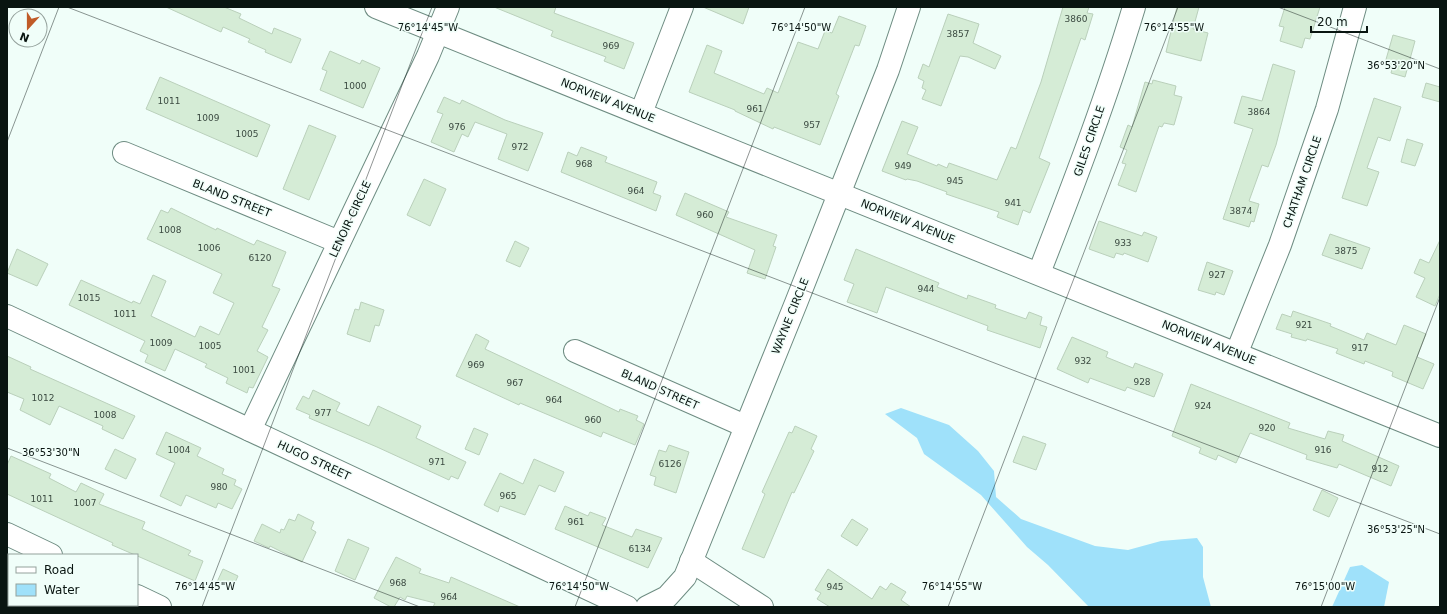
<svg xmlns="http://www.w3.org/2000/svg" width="1447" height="614" viewBox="0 0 1447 614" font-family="'DejaVu Sans',sans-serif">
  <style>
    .water { fill: #9fe1fa }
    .building { fill: #d5ecd6; stroke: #bad0bb }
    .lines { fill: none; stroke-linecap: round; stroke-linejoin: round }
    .minor-casing { stroke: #6e8c82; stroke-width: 24 }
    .minor { stroke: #fff; stroke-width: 22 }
    .ticks { fill: none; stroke: #091511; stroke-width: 1; stroke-opacity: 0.45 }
    .labels { text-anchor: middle; stroke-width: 3; stroke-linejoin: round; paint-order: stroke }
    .number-label { font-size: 9px; fill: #3c4b42 }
    .street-label { font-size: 11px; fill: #091511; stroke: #f0fef9 }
    .ticks-label { font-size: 10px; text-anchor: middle; fill: #091511; stroke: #f0fef9; stroke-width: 3; stroke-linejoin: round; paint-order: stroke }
  </style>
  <rect width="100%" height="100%" fill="#f0fef9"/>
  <g class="water">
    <path d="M901,408l48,17 29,26 16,20 2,26 25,22 74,27 33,4 33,-9 36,-3 6,9v30l8,30h-122l-41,-42 -21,-18 -46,-52 -57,-41 -7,-16 -32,-24z"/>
    <path d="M1362,565l27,17 -5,25h-52l18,-40z"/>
  </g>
  <g class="building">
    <path d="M166,7h58l17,7 -2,4 33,16 2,-6 27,11 -10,24 -26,-11 1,-2 -18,-8 2,-3 -27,-12 -2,5z"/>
    <path d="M494,7h62l-2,6 80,30 -10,26 -20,-8 2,-4 -55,-21 2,-5z"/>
    <path d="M703,7h46l-6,17z"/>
    <path d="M1063,7h26l-2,6 6,1 -8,26 -4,-2 -42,120 11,5 -20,50 -7,-3 -5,15 -21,-8 2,-5 -53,-18 1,-2 -30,-11 -10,-2 -1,1 -24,-9 20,-50 16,6 -11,27 30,12 1,-2 9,4 2,-5 48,17 14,-33 5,2 25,-67z"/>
    <path d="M1177,7h22l-6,22 15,4 -7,28 -35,-9z"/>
    <path d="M1285,7h35l-10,32 -5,-1 -3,10 -22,-7 4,-14 -5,-1z"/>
    <path d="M948,14l31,10 -6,19 28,13 -6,13 -27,-12 -8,-1 -19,50 -19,-7 4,-9 -4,-2 2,-7 -6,-3 5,-14 6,3z"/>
    <path d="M839,16l27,10 -7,20 -4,-1 -19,49 3,2 -19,49 -46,-18 -1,2 -38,-18v-1l-46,-18 18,-47 15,6 -8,22 50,21 3,-6 11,5 20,-51 20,7 7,-18 7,2z"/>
    <path d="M1393,35l22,6 -10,36 -14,-4 2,-8 -8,-2z"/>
    <path d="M330,51l30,13 2,-4 18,8 -17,40 -43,-18 7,-19 -5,-2z"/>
    <path d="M1273,64l22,7 -19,74 -8,22 -6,-2 -13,36 10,3 -5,18 -3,-1 -2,6 -26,-8 30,-90 -19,-6 8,-27 20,5z"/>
    <path d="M160,77l110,48 -13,32 -111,-48z"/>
    <path d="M1153,80l23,6 -2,9 8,2 -8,28 -10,-2 -2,4 -3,-1 -23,66 -18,-7 8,-21 -4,-1 5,-13 -7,-3 8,-22 4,2 13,-45 7,2z"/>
    <path d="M1426,83l14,4v15l-18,-5z"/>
    <path d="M444,97l16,7 2,-4 43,20 38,13 -15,38 -30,-12 9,-25 -32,-12 -7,15 -6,-3 -8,18 -23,-10 12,-28 -6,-2z"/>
    <path d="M1374,98l27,9 -11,34 -12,-4 -11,31 12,4 -12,34 -25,-8z"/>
    <path d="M309,125l27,11 -27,64 -26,-11z"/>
    <path d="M1407,139l16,5 -8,22 -14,-4z"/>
    <path d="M581,147l26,10 -2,5 52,20 -4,11 8,3 -5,15 -95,-39 7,-20 9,4z"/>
    <path d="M424,179l22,10 -16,37 -23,-11z"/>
    <path d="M685,193l44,19 -3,5 51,18 -4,11 3,1 -11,32 -18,-6 8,-23 -79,-35z"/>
    <path d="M171,208l45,22 1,-2 37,17 3,-5 29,12 -14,34 8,3 -18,38 6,3 -11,21 11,6 -15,31 -4,-1 -2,6 -21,-10 2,-5 -23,-11 2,-3 -32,-15 -10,22 -20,-9 3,-7 -8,-4 5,-10 -76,-36 12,-25 51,23 1,-2 7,3 13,-29 13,6 -15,35 44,21 5,-11 19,9 15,-32 -21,-10 9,-19 -75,-35 14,-29 7,3z"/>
    <path d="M1099,221l43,15 2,-4 13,5 -9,25 -24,-9 -1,2 -7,-2 -2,5 -25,-9z"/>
    <path d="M1330,234l40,14 -8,21 -40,-14z"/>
    <path d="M1440,240v54l-5,12 -19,-9 9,-19 -11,-5 6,-14 9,4z"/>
    <path d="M515,241l14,7 -9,19 -14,-6z"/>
    <path d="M17,249l31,15 -11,22 -30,-13z"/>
    <path d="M856,249l83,34 -2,4 30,12 1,-4 28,10 -1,3 31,11 3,-7 13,5 -2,8 7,2 -7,21 -53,-18 1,-4 -102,-39 -9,26 -30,-11 7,-18 -10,-4z"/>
    <path d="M1207,262l26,9 -9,24 -8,-3 -1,3 -17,-5z"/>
    <path d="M361,302l23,8 -5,16 -4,-1 -5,17 -23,-8 8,-25 4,1z"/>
    <path d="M1293,311l38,13 -1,2 34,14 3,-7 29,12 8,-20 22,9 -9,23 17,7 -11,25 -31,-13 1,-4 -28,-11 -1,3 -28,-11 2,-4 -31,-10 -1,2 -15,-4 1,-3 -16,-5 6,-15 9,3z"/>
    <path d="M476,334l13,7 -4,8 134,63 1,-3 18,7 -2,4 8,4 -9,21 -32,-13 -2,5 -81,-34 -1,2 -63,-29z"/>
    <path d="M1072,337l36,15 -2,5 27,11 2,-5 26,10 2,1 -9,23 -27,-10 -2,4 -35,-13 -2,5 -31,-14z"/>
    <path d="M7,356l24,11 -1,2 105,47 -12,23 -21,-10 1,-3 -44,-20 -9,19 -30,-15 4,-11 -17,-7z"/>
    <path d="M1191,384l99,39 -2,5 37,11 3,-8 16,4 -2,6 57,25 -8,20 -52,-22 -2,4 -31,-9 1,-4 -57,-22 -14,30 -18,-8 -2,5 -17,-7 2,-5 -29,-12z"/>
    <path d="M313,390l27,13 -4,8 33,15 9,-20 43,20 -5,12 50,24 -8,17 -7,-3 -2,4 -72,-33 -68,-29 1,-3 -14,-6 7,-13 6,3z"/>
    <path d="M795,426l22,10 -6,13 3,2 -20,42 -2,-1 -28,66 -22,-9 23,-55 -3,-2 27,-60 3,1z"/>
    <path d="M474,428l14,6 -9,21 -14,-6z"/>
    <path d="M166,432l35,16 -4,8 27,13 -2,5 14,6 -2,5 8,4 -10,20 -14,-6 -2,5 -30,-13 -5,11 -21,-10 15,-33 -19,-9z"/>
    <path d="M1023,436l23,8 -10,26 -23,-8z"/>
    <path d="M669,445l20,7 -13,41 -22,-8 2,-8 -6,-2 9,-25 7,2z"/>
    <path d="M115,449l21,10 -10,20 -21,-10z"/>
    <path d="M11,456l40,18 -2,4 27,14 5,-9 23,11 -5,10 46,18 -3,7 49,22 -3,4 15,6 -8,20 -83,-36 1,-2 -106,-49v-29z"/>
    <path d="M534,459l30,13 -9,20 -16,-7 -14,30 -25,-9 -2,6 -14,-7 16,-32 23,11z"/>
    <path d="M1322,490l16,8 -9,19 -16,-7z"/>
    <path d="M565,506l23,10 2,-4 16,6 -4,7 30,12 4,-8 26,9 -14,30 -93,-39z"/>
    <path d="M298,514l16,8 -3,7 5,3 -14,30 -32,-16 -1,2 -15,-7 8,-17 18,9 1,-4 3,1 5,-11 6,2z"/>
    <path d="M852,519l16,10 -11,17 -16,-10z"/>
    <path d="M348,539l21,9 -14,32 -20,-9z"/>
    <path d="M396,557l25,12 -2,4 30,10 2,-6 69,30h-87l2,-4 -28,-7 -2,4 -5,-3 -6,10h-3l-17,-9z"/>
    <path d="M223,569l15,7 -6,13 -15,-7z"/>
    <path d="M828,569l44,30 8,-13 6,4 5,-7 15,9 -5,8 10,7h-81l-13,-8 4,-6 -6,-3z"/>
  </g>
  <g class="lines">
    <defs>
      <g id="minor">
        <path d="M376,7l1064,429"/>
        <path d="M641,113l41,-106"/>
        <path d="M124,153l215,89"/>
        <path d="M1039,273c34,-87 68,-176 95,-266"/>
        <path d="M7,316l620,291"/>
        <path d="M575,351l170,75"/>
        <path d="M1237,352l43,-107 47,-136 28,-102"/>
        <path d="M250,430l178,-374 20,-49"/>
        <path d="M7,534l44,21"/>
        <path d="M691,561l71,46"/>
        <path d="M137,596l23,11"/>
        <path d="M647,607l20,-10 18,-20 111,-274 92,-233 21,-63"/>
      </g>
    </defs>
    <use href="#minor" class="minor-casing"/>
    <use href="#minor" class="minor"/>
  </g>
  <path class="ticks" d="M67,7l1373,527M1278,7l162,62M7,142l52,-135M7,448l413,159M202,607l230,-600M575,607l230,-600M948,607l230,-600M1321,607l119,-310"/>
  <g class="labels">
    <g class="number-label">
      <text x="1076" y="22">3860</text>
      <text x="958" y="37">3857</text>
      <text x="611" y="49">969</text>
      <text x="355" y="89">1000</text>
      <text x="169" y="104">1011</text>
      <text x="755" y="112">961</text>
      <text x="1259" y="115">3864</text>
      <text x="208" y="121">1009</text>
      <text x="812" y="128">957</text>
      <text x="457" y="130">976</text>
      <text x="247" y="137">1005</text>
      <text x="520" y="150">972</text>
      <text x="584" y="167">968</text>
      <text x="903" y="169">949</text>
      <text x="955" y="184">945</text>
      <text x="636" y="194">964</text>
      <text x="1013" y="206">941</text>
      <text x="1241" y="214">3874</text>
      <text x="705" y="218">960</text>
      <text x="170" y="233">1008</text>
      <text x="1123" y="246">933</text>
      <text x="209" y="251">1006</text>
      <text x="1346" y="254">3875</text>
      <text x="260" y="261">6120</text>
      <text x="1217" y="278">927</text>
      <text x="926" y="292">944</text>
      <text x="89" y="301">1015</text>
      <text x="125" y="317">1011</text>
      <text x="1304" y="328">921</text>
      <text x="161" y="346">1009</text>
      <text x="210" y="349">1005</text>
      <text x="1360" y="351">917</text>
      <text x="1083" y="364">932</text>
      <text x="476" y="368">969</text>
      <text x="244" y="373">1001</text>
      <text x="1142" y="385">928</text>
      <text x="515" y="386">967</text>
      <text x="43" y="401">1012</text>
      <text x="554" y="403">964</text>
      <text x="1203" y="409">924</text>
      <text x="323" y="416">977</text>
      <text x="105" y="418">1008</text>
      <text x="593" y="423">960</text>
      <text x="1267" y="431">920</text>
      <text x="179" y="453">1004</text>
      <text x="1323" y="453">916</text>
      <text x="437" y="465">971</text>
      <text x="670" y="467">6126</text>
      <text x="1380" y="472">912</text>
      <text x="219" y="490">980</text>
      <text x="508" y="499">965</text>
      <text x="42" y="502">1011</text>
      <text x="85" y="506">1007</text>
      <text x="576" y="525">961</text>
      <text x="640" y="552">6134</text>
      <text x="398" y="586">968</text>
      <text x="835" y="590">945</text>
      <text x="449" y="600">964</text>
    </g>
    <g class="street-label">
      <text transform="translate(608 100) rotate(22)" y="4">NORVIEW AVENUE</text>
      <text transform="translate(1089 141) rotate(-71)" y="4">GILES CIRCLE</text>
      <text transform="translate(1302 182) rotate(-71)" y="4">CHATHAM CIRCLE</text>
      <text transform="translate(232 198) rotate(22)" y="4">BLAND STREET</text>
      <text transform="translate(350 219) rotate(-65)" y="4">LENOIR CIRCLE</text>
      <text transform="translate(908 221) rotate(22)" y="4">NORVIEW AVENUE</text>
      <text transform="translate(790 316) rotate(-68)" y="4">WAYNE CIRCLE</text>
      <text transform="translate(1209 342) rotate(22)" y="4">NORVIEW AVENUE</text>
      <text transform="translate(660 389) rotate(24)" y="4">BLAND STREET</text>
      <text transform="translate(314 460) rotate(25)" y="4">HUGO STREET</text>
    </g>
  </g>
  <g class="ticks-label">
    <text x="1174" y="31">76°14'55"W</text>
    <text x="428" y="31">76°14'45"W</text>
    <text x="801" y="31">76°14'50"W</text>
    <text x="1396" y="69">36°53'20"N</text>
    <text x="51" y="456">36°53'30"N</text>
    <text x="1396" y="533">36°53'25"N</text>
    <text x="205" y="590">76°14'45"W</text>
    <text x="579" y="590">76°14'50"W</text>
    <text x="952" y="590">76°14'55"W</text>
    <text x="1325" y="590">76°15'00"W</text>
  </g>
  <rect width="1447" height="614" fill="none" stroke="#091511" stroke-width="16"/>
  <rect x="8" y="554" width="130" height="52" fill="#f0fef9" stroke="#94a19c"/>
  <rect x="16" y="567" width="20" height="6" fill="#ffffff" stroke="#94a19c"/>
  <text x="44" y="574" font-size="12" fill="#091511">Road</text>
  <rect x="16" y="584" width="20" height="12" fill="#9fe1fa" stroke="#94a19c"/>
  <text x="44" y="594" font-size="12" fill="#091511">Water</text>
  <g transform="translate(28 28) rotate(201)"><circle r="19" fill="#f0fef9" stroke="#94a19c"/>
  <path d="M0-3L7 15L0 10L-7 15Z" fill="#c05b28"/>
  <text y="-6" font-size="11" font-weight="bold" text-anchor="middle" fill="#091511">N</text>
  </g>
  <path d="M1311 26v6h56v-6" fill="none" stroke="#091511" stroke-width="2"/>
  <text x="1317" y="26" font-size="12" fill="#091511" stroke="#f0fef9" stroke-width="3" paint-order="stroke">20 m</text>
</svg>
